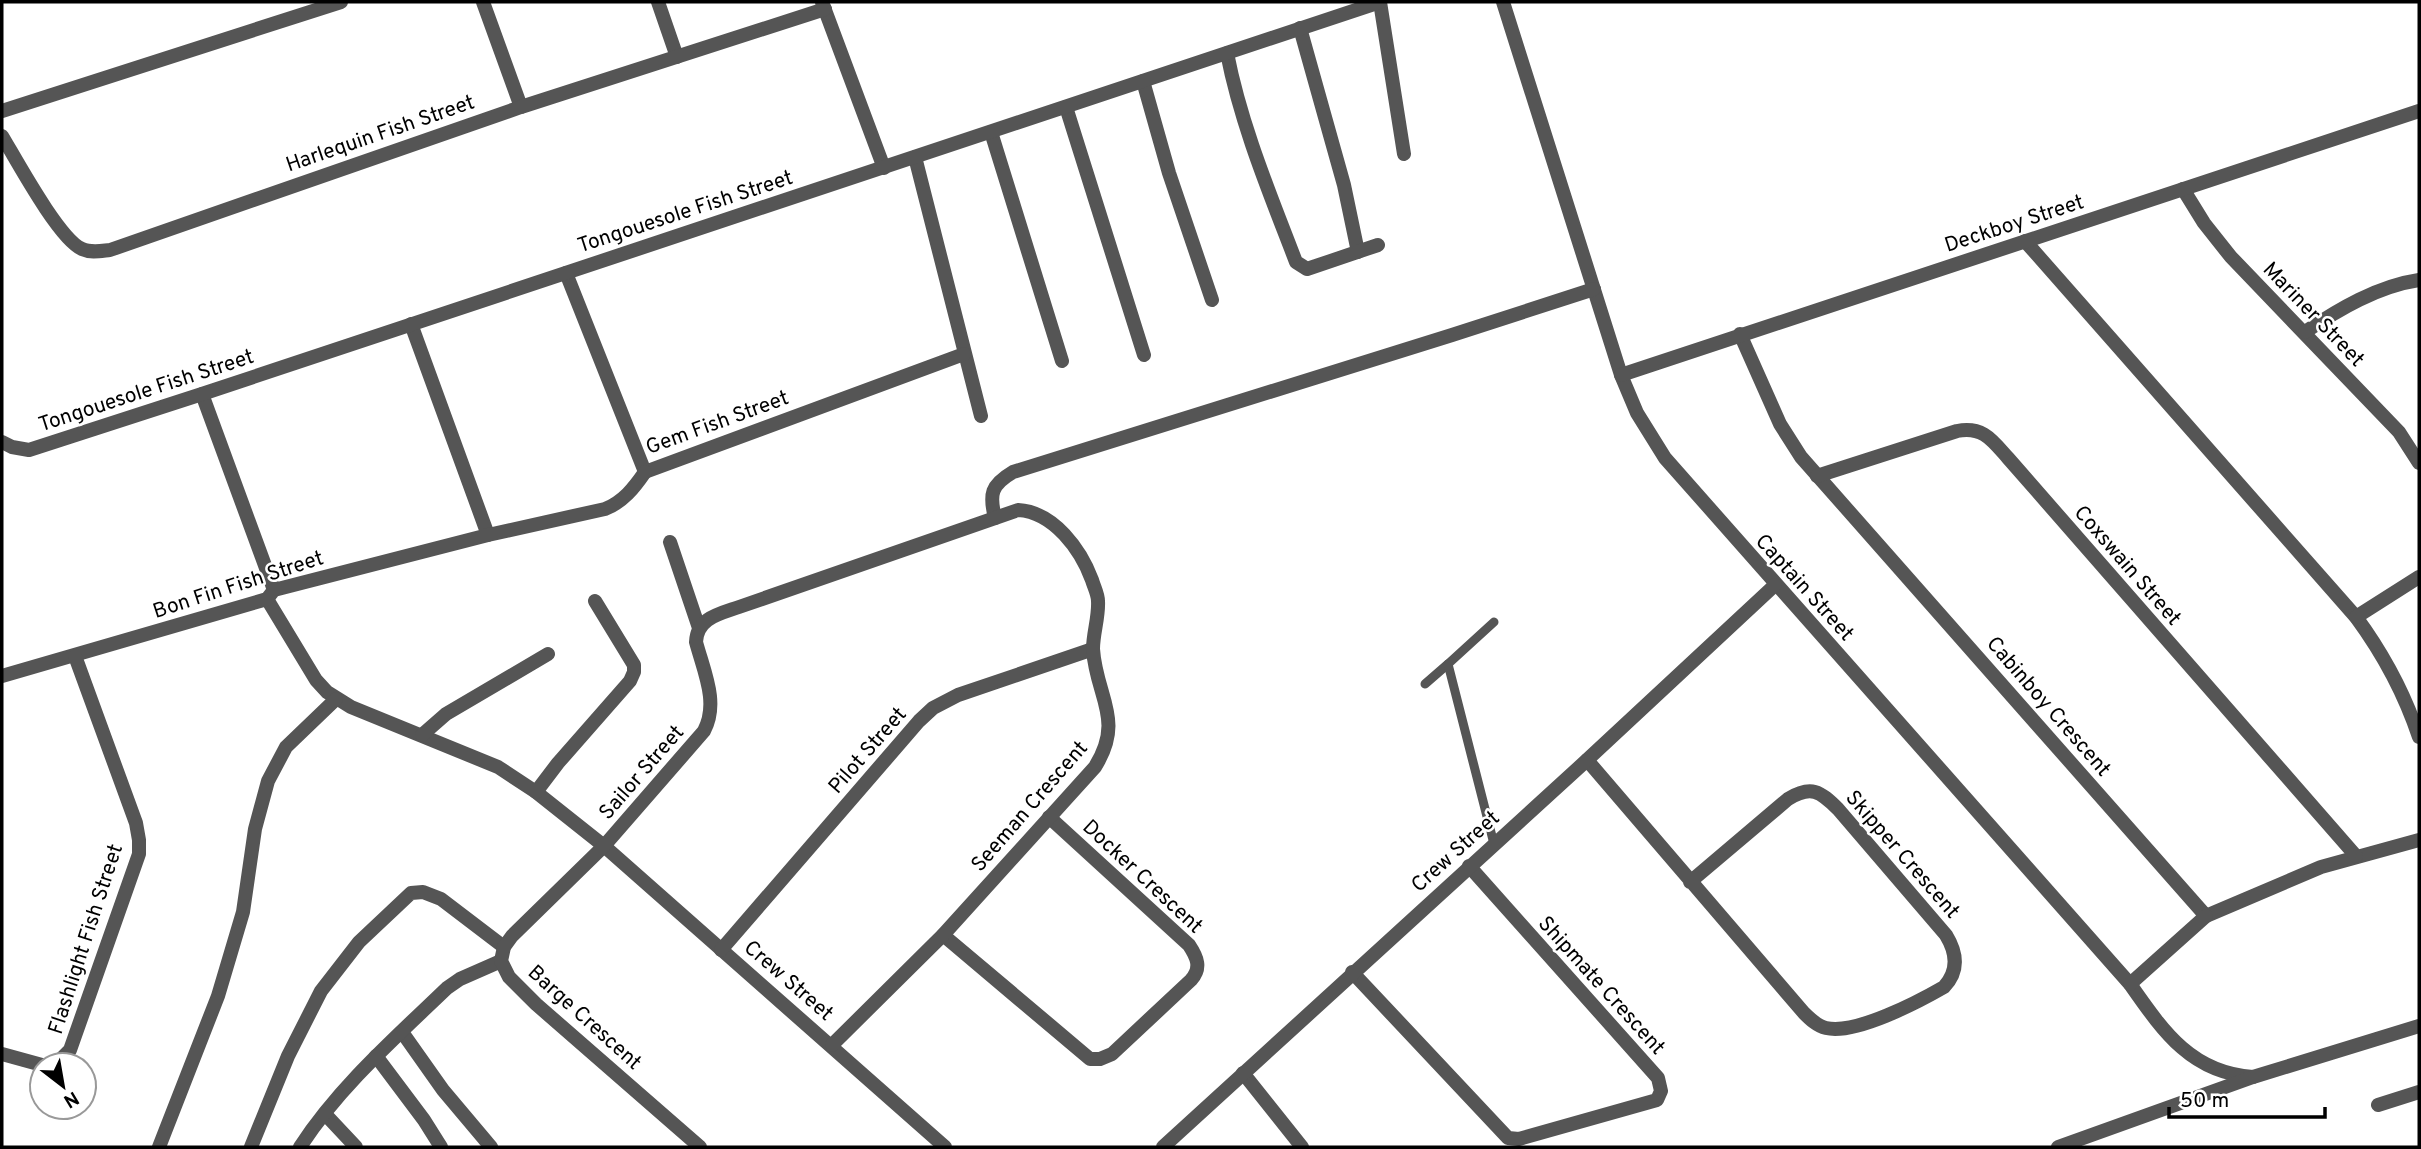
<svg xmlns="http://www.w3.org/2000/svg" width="2421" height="1149" viewBox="0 0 2421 1149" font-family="Overpass,sans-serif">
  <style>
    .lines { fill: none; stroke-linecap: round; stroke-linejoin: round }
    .service { stroke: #555; stroke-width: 9 }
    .minor { stroke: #555; stroke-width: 14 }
    .labels { text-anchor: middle; stroke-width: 5; stroke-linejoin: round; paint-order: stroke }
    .street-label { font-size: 21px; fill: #000; stroke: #fff }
  </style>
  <rect width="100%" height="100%" fill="#fff"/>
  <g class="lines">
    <g class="service">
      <path d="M1425,684l23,-20"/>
      <path d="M1494,844l-46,-180 46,-42"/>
    </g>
    <g class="minor">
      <path d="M483,2l38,105"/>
      <path d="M658,2l19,55"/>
      <path d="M822,2l62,166"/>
      <path d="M1380,2l24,152"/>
      <path d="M1503,2l118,373 16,38 28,45 465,526c33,47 61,89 123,93"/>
      <path d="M1300,28l44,157 14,67"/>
      <path d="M1227,53c14,72 43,141 69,209l11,7 71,-24"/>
      <path d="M1143,81l26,92 43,127"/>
      <path d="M1066,107l78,248"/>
      <path d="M2,111l339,-109"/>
      <path d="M991,132l71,229"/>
      <path d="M2,136c15,25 57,103 80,113 9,4 18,2 28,1l411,-143 304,-98"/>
      <path d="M915,157l66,259"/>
      <path d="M2183,189l21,34 27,34 168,175 20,31"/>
      <path d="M2025,241l331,376c28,38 48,75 63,120"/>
      <path d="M566,273l79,199 319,-118"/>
      <path d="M411,324l77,211"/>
      <path d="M2305,332c34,-23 73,-46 114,-52"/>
      <path d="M1740,334l40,90 21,33 405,459 115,-49 98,-27"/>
      <path d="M1621,375l798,-264"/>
      <path d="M202,394l72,196"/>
      <path d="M2,442l10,5 17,3 173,-56 1178,-392"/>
      <path d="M1817,476l140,-45c26,-5 35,9 51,27l348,398"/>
      <path d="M995,518c-6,-24 -4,-33 18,-46l439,-137 142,-46"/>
      <path d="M670,542l29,86"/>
      <path d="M267,599l49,81 11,12 24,15 147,60 38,25 68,54 341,301"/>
      <path d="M2356,617l63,-40"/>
      <path d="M2,676l265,-77 7,-9 214,-55 117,-26c18,-7 29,-21 40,-37"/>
      <path d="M422,735l24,-21 102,-60"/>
      <path d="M1587,760l217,253c6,6 13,13 22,15 29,7 92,-26 118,-41 15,-16 13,-34 2,-52l-108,-126c-18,-18 -27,-24 -50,-10l-98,83"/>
      <path d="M536,792l22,-29 72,-82 4,-9v-7l-39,-64"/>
      <path d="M943,935l147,124h10l12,-5 79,-74c11,-12 6,-23 -2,-35l-140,-128"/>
      <path d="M721,950l198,-229 14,-13 25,-13 135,-46"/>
      <path d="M1352,972l156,166 11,1 138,-39 4,-9 -3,-13 -189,-212"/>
      <path d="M2130,984l76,-68"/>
      <path d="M402,1032l41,58 48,57"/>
      <path d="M2,1054l40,11"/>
      <path d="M376,1056l48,64 17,27"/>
      <path d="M48,1065l10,-3 12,-12 69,-196v-14l-3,-17 -61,-167"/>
      <path d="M1243,1073l59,74"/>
      <path d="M2378,1105l41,-13"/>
      <path d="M325,1114l31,33"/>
      <path d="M159,1147l59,-151 25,-84 12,-83 13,-48 18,-34 50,-48"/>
      <path d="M251,1147l37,-91 33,-65 38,-49 52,-49 12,-1 18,7 63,48"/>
      <path d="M300,1147c39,-60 95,-109 147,-159l13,-9 41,-18"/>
      <path d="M700,1147l-164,-143 -27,-27 -8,-16 3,-14 8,-11 92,-90 100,-115c15,-28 0,-59 -8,-89 1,-24 23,-28 43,-35l279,-97c36,2 63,40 74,70 2,7 6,14 6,21 1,16 -5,32 -5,48 3,48 32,70 2,118l-152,168 -111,110"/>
      <path d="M1163,1147l424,-387 188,-175"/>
      <path d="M2058,1147l195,-70 166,-51"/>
    </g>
  </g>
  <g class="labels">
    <g class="street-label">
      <text transform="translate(380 133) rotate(-19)" y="7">Harlequin Fish Street</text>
      <text transform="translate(685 211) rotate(-18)" y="7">Tongouesole Fish Street</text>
      <text transform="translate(2014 223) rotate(-18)" y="7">Deckboy Street</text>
      <text transform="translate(2314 314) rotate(46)" y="7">Mariner Street</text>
      <text transform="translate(146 390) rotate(-18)" y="7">Tongouesole Fish Street</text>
      <text transform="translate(717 422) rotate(-20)" y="7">Gem Fish Street</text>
      <text transform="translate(2128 565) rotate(49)" y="7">Coxswain Street</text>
      <text transform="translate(238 584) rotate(-18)" y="7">Bon Fin Fish Street</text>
      <text transform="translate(1805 587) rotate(48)" y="7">Captain Street</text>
      <text transform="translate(2049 706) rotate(49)" y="7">Cabinboy Crescent</text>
      <text transform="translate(867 750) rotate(-49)" y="7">Pilot Street</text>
      <text transform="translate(641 772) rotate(-49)" y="7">Sailor Street</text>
      <text transform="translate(1029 806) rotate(-49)" y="7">Seeman Crescent</text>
      <text transform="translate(1455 851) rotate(-42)" y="7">Crew Street</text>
      <text transform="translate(1903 854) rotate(49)" y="7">Skipper Crescent</text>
      <text transform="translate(1143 876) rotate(43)" y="7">Docker Crescent</text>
      <text transform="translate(85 939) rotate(-72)" y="7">Flashlight Fish Street</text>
      <text transform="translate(789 980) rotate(41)" y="7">Crew Street</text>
      <text transform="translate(1602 985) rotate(48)" y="7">Shipmate Crescent</text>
      <text transform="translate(585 1017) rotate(42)" y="7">Barge Crescent</text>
    </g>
  </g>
  <rect width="2421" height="1149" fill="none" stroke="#000000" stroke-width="7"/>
  <g transform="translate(63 1086) rotate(149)"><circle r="33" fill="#ffffff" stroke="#999999" stroke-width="2"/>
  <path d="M0-5L12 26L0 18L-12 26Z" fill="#000000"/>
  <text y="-10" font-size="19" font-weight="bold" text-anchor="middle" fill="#000000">N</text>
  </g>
  <path d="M2169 1107v10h156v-10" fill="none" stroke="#000000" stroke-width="3.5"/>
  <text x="2180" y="1107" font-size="21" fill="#000000" stroke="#ffffff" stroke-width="5" paint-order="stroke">50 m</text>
</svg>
